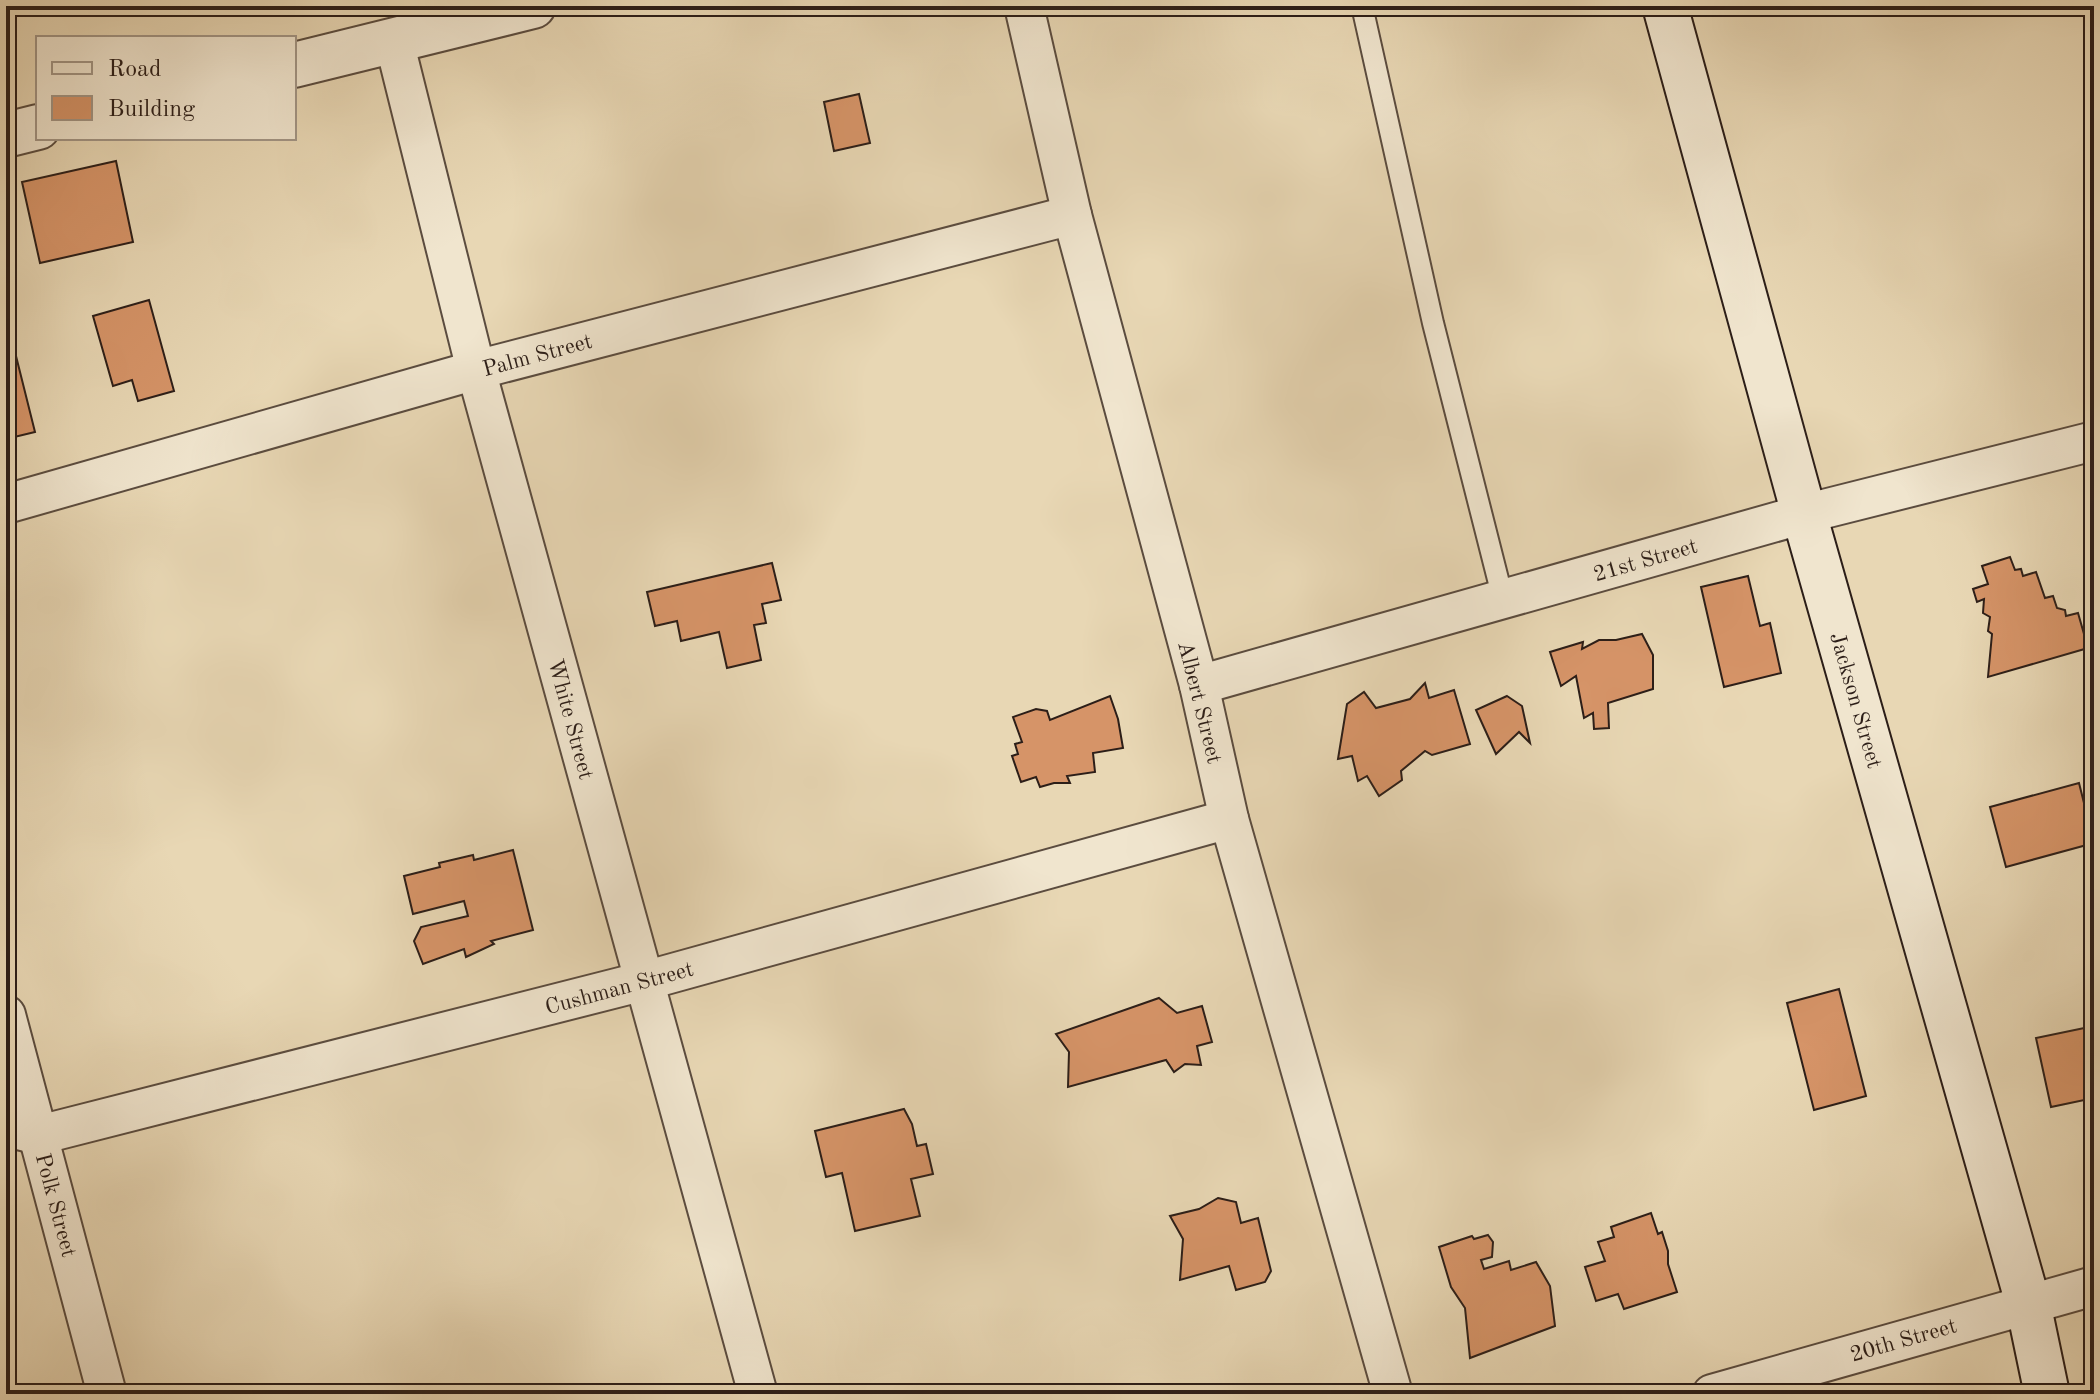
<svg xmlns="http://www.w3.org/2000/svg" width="2100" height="1400" viewBox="0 0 2100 1400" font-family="'Old Standard TT',serif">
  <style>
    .building { fill: #d69468; stroke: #2c1e18; stroke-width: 2 }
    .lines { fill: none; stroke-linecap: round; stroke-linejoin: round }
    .service-casing { stroke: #5b4c3f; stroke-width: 24 }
    .minor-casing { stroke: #5b4c3f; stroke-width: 42 }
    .tertiary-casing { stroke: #5b4c3f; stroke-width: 48 }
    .secondary-casing { stroke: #2c1e18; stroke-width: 48 }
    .service { stroke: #f0e5ce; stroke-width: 20 }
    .minor { stroke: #f0e5ce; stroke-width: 38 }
    .tertiary { stroke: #f0e5ce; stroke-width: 44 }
    .secondary { stroke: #f0e5ce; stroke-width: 44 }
    .labels { text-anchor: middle; stroke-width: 6; stroke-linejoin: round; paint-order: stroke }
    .street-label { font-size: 22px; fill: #2c1e18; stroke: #f0e5ce }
  </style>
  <rect width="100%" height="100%" fill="#e8d7b4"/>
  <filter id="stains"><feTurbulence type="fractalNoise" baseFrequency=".0025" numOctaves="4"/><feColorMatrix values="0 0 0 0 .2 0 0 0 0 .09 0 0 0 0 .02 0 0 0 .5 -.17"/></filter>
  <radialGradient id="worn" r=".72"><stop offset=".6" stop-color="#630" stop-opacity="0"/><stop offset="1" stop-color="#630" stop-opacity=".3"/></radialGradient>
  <g class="building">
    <path d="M859,94l11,49 -36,8 -10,-49z"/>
    <path d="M116,161l17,81 -93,21 -18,-81z"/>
    <path d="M149,300l25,91 -36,10 -6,-21 -19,6 -20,-70z"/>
    <path d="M16,356l19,76 -29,7v-81z"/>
    <path d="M2010,557l5,13 6,-1 2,7 13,-4 9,26 8,-2 4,12 8,2 1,6 12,-3 10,35 -100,29 4,-43 -4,-3 2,-14 -7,-4 1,-14 -7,3 -4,-13 15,-5 -6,-18z"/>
    <path d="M772,563l9,37 -19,4 4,19 -12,2 7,35 -34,8 -8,-36 -38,9 -4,-20 -22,5 -8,-34z"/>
    <path d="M1748,576l12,50 10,-3 11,50 -57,14 -23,-100z"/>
    <path d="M1642,634l11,21v34l-45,14 1,25 -15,1 -1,-16 -9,5 -8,-42 -15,10 -11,-34 33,-10 -1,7 17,-9h17z"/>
    <path d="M1425,683l4,15 25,-8 16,54 -38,11 -7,-4 -24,20 1,9 -23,16 -12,-20 -9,5 -6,-25 -14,3 9,-55 17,-12 12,16 34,-9z"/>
    <path d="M1110,696l8,23 5,29 -30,5 2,19 -28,4 3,7h-16l-14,4 -4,-10 -15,5 -9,-26 6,-2 -3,-10 7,-2 -9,-25 23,-8 11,2 3,9z"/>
    <path d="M1507,696l15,10 8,37 -11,-11 -23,22 -20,-44z"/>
    <path d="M2079,783l15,60 -88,24 -16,-60z"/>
    <path d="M513,850l20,80 -42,11 3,3 -28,13 -2,-8 -41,15 -9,-23 7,-14 47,-11 -4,-15 -51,13 -9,-38 36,-9 -1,-4 34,-8 1,5z"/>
    <path d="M1839,989l27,107 -52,14 -27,-107z"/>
    <path d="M1159,998l18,15 25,-7 10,36 -15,4 4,19 -16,-1 -11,8 -8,-12 -98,27 1,-35 -13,-18z"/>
    <path d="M2094,1026v72l-43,9 -15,-69z"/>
    <path d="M904,1109l8,15 5,22 9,-2 7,30 -22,5 9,37 -65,15 -13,-58 -16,4 -11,-46z"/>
    <path d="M1218,1198l18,4 5,21 17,-5 13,53 -6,11 -29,8 -7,-24 -49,14 3,-41 -13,-23 29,-7z"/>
    <path d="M1651,1213l7,21 4,-2 6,19v13l9,28 -53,17 -6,-15 -22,7 -11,-34 20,-6 -7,-19 16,-5 -3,-10z"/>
    <path d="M1488,1235l5,7 -1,15 -11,3 3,9 25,-8 2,9 25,-8 14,24 5,40 -85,32 -5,-50 -14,-21 -12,-40 33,-11 2,3z"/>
  </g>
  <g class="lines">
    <defs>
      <path id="service" d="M1362,6l71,317 70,276"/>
      <g id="minor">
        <path d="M1024,6l48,209 127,470 30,134 164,575"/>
        <path d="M394,41l82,329 282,1024"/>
        <path d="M6,504l470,-134 596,-155"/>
        <path d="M1199,685l605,-171 290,-73"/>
        <path d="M6,1015l101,379"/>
        <path d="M6,1127l33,8 605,-154 585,-162"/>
        <path d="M1712,1394l382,-108"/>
      </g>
      <g id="tertiary">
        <path d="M294,65l239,-59"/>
        <path d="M6,135l32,-8"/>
      </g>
      <path id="secondary" d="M1665,6l139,508 224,789 19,91"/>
    </defs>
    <use href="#service" class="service-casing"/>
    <use href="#minor" class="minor-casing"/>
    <use href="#tertiary" class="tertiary-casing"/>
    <use href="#secondary" class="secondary-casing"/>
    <use href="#service" class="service"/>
    <use href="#minor" class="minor"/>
    <use href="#tertiary" class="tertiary"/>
    <use href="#secondary" class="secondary"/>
  </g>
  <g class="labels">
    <g class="street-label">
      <text transform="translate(537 354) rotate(-15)" y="8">Palm Street</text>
      <text transform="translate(1645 559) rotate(-16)" y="8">21st Street</text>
      <text transform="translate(1857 700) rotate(74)" y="8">Jackson Street</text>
      <text transform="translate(1201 702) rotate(76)" y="8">Albert Street</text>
      <text transform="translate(572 719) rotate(75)" y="8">White Street</text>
      <text transform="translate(619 987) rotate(-15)" y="8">Cushman Street</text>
      <text transform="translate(57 1205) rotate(75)" y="8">Polk Street</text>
      <text transform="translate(1903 1339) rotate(-16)" y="8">20th Street</text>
    </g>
  </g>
  <rect width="2100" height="1400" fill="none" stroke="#e8d7b4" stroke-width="32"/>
  <rect x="8" y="8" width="2084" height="1384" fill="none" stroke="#2c1e18" stroke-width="4"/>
  <rect x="16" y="16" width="2068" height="1368" fill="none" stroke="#2c1e18" stroke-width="2"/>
  <rect x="36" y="36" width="260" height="104" fill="#f0e5ce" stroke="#a29585" stroke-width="2"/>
  <rect x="52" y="62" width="40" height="12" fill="#f0e5ce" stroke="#a29585" stroke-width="2"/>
  <text x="108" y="76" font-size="24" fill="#2c1e18">Road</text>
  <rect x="52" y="96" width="40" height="24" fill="#d69468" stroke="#a29585" stroke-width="2"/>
  <text x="108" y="116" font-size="24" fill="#2c1e18">Building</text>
  <rect width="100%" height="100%" filter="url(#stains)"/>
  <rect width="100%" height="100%" fill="url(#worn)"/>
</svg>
